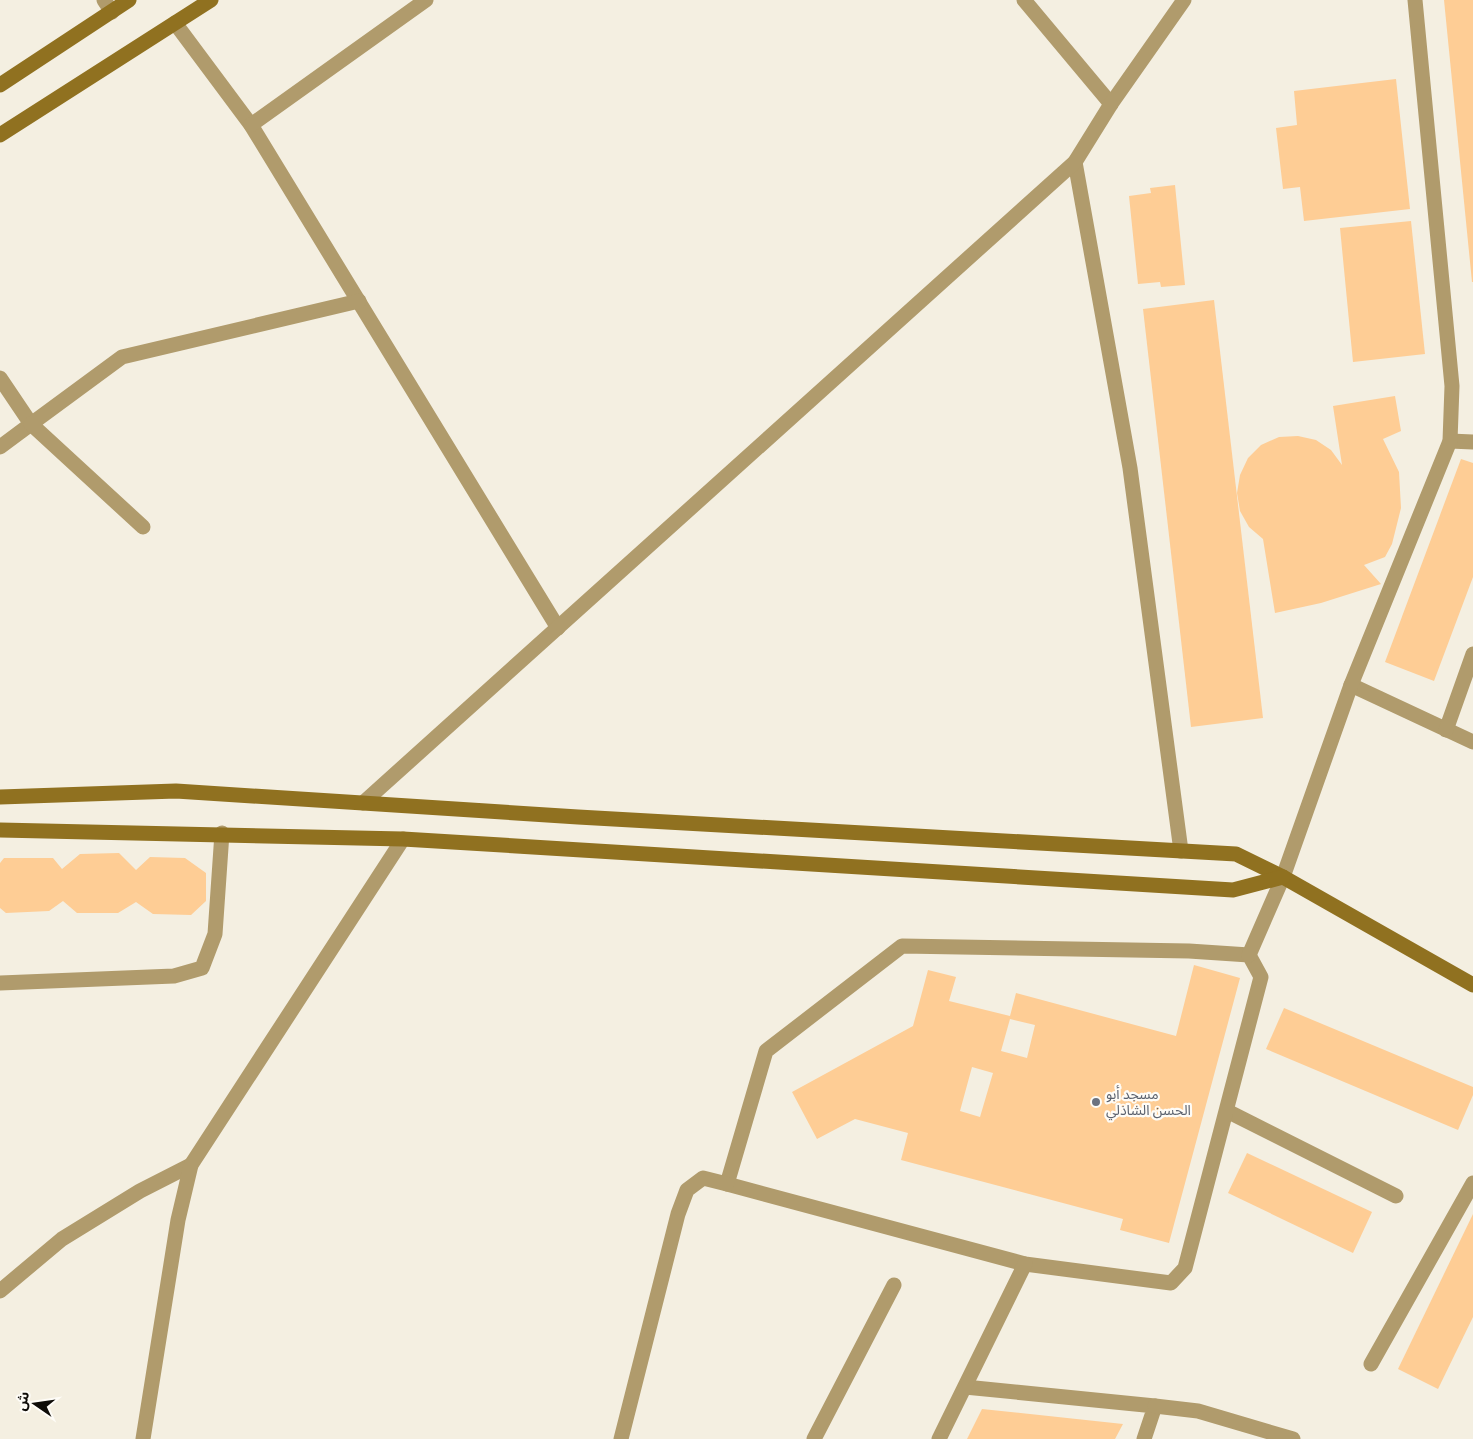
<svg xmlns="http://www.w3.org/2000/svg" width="1473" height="1439" viewBox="0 0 1473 1439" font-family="'IBM Plex Sans','Noto Sans Arabic',sans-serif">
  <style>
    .building { fill: #fecd95; fill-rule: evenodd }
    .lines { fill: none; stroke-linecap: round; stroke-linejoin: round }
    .lane { stroke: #b09b6c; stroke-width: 15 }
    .street { stroke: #b09b6c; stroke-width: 15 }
    .secondary { stroke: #907120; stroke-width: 15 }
    .worship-dot { fill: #6b7280; stroke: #fefcf7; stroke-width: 2 }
    .labels { text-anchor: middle; stroke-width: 4.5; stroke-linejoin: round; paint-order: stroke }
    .worship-label { font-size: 14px; fill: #5b616d; stroke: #fefcf7; text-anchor: start }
  </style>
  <rect width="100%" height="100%" fill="#f4efe1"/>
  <g class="building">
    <path d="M1444,0h29v282h-1z"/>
    <path d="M1396,79l14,130 -106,12 -4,-34 -17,2 -7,-61 21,-3 -3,-34z"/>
    <path d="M1175,185l10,100 -24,2 -1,-5 -22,2 -9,-88 22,-3 -1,-5z"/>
    <path d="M1411,221l14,133 -72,8 -13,-134z"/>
    <path d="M1214,300l49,418 -72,9 -48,-418z"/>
    <path d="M1395,396l6,35 -18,8 16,33 2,36 -9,36 -7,13 -21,8 17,19 -60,19 -46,10 -12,-74 -14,-12 -9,-16 -3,-18 3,-18 8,-17 13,-13 18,-8 19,-1 18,4 15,10 11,15 -9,-59z"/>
    <path d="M1461,459l12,4v114l-39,104 -49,-19z"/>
    <path d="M119,853l17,17 14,-13 35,1 21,15v28l-15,14 -38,-1 -17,-12 -18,11h-41l-14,-12 -14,10 -43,2 -6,-5v-45l4,-5h49l9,11 18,-15z"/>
    <path d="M1194,965l46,13 -71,265 -49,-13 3,-11 -222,-59 7,-27 -53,-14 -38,20 -25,-47 121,-66 15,-56 28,7 -7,24 61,15 6,-23 160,43zM1010,1019l25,6 -8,33 -26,-7zM972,1067l21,6 -13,44 -20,-6z"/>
    <path d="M1284,1008l189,79v8l-15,35 -192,-81z"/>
    <path d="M1247,1153l125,59 -19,41 -125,-60z"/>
    <path d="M1473,1214v103l-35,72 -40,-20z"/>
    <path d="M982,1409l141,15 -8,15h-148z"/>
  </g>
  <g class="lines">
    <g class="lane">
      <path d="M1227,1111l169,85"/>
      <path d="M0,1291l62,-52 78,-48 51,-26"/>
      <path d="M1371,1364l102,-181"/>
    </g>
    <g class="street">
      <path d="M104,0l8,12"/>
      <path d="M1024,0l87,104"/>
      <path d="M175,23l76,102 307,503"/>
      <path d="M251,125l175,-125"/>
      <path d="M1075,162l55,306 51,383"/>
      <path d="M0,378l31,46 -31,23"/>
      <path d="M1450,441l23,1"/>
      <path d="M143,527l-112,-103 91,-67 237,-56"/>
      <path d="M1351,685l122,57"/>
      <path d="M1446,730l27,-76"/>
      <path d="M363,803l712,-641 36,-58 73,-104"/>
      <path d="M902,946l287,5 60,4 12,22 -76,291 -14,15 -146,-19 -298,-80 39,-133z"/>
      <path d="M1249,955l34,-78 68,-192 99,-244 2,-55 -37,-386"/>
      <path d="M0,983l174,-7 28,-8 13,-34 7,-101"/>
      <path d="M965,1387l190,19 -11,33"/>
      <path d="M1155,1406l43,5 95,28"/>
      <path d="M143,1439l35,-219 13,-55 212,-326"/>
      <path d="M621,1439l57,-225 9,-24 16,-12 24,6"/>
      <path d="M814,1439l80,-154"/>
      <path d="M939,1439l86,-175"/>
    </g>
    <g class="secondary">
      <path d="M0,85l129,-85"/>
      <path d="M0,135l211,-135"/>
      <path d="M0,797l176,-6 402,26 658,37 47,23 190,108"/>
      <path d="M0,830l403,9 830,51 50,-13"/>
    </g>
  </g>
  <circle class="worship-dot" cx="1096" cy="1102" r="5"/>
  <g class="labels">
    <g class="worship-label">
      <text x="1106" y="1099">مسجد أبو<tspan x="1106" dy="16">الحسن الشاذلي</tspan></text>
    </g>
  </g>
  <g transform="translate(35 1404) rotate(283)" stroke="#fefcf7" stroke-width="4" paint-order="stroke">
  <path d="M0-4L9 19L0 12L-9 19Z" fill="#0e0c08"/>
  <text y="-8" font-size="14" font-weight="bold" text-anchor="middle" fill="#0e0c08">ش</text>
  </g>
</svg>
